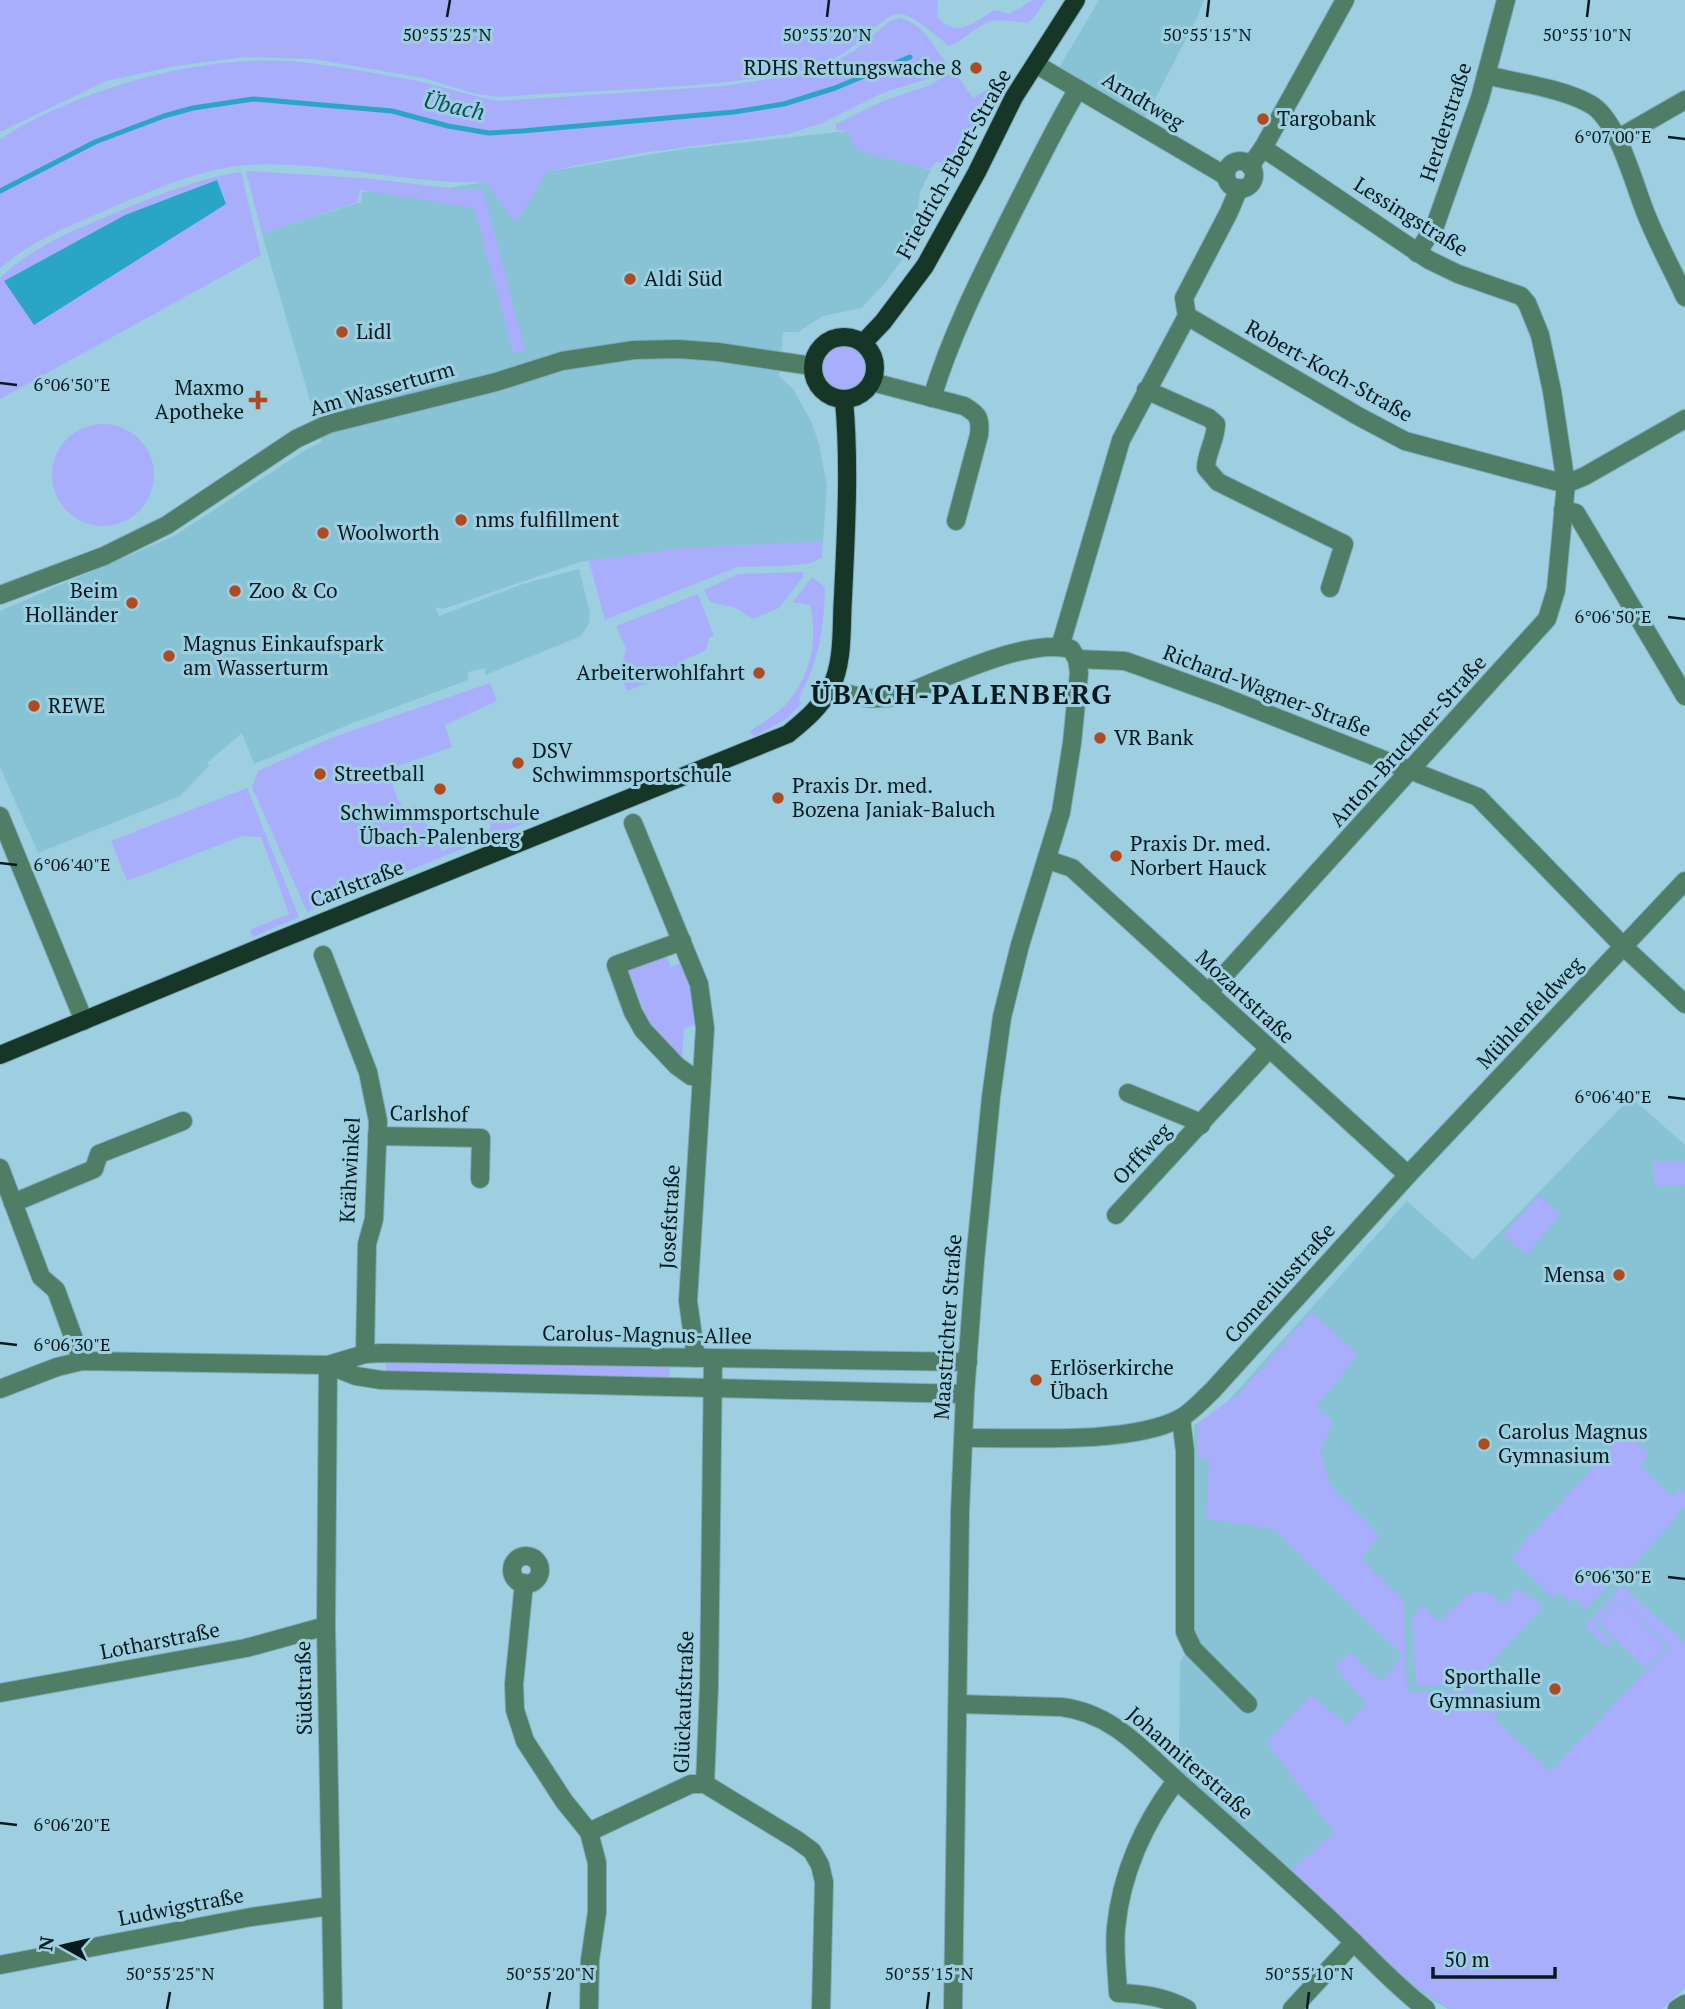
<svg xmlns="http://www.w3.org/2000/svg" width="1685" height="2009" viewBox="0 0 1685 2009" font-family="'PT Serif',serif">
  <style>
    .built { fill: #87c2d5 }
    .green { fill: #a8adfc; fill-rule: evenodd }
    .water { fill: #2ba5c6 }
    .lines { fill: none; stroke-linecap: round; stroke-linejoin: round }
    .stream { stroke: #2ba5c6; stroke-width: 5 }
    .minor-casing { stroke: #7fabba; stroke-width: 20 }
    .major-casing { stroke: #7fabba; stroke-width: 20 }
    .minor { stroke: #4f7d65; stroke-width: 18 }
    .major { stroke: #163627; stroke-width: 18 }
    .ticks { fill: none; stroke: #061a20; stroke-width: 2.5 }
    .poi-dot { fill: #b04a20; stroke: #9dcfe0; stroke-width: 2.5 }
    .labels { text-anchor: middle; stroke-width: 6; stroke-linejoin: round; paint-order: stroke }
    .poi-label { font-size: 21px; fill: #061a20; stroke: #9dcfe0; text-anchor: start }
    .street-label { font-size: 21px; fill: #061a20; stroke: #9dcfe0 }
    .water-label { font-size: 23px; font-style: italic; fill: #0b4e60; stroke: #9dcfe0 }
    .district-label { font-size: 28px; font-weight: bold; letter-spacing: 2px; fill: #061a20; stroke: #9dcfe0 }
    .ticks-label { font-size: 18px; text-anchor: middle; fill: #061a20; stroke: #9dcfe0; stroke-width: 6; stroke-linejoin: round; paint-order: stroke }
  </style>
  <rect width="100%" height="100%" fill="#9dcfe0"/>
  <g class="built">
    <path d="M1099,0h105l-8,20 -51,98 -86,-50z"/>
    <path d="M848,131l9,18 74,21 -11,22 -5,42 -8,19 -23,31 -23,24 -38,8 -25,16h-15l-4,44 14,13 18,32 8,23 8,42 -4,56 -141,6 -102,14 -137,47 -8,-2 4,9 84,-32 56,-15 11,44 -1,10 -8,13 -96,39v-7l-17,4v8l-113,42 -101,42 -12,-31 -35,30 2,3 -29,30 -142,57 -38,-86v-156l174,-75 133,-87 15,-7 -60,-208 99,-32 1,-10 75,-2 246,-41z"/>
    <path d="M1631,1097l54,48v842l-28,22h-209l-21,-12 -34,-29 -214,-198 1,-108 15,-24 -1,-213 26,-15 187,-209 66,59z"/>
  </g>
  <g class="green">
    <path d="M0,0h938l-1,17c20,22 37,6 57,-7l15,4 24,-14h13c-5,6 -11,18 -17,22 -4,2 -26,-4 -38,-1 -16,5 -30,22 -42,25 -11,-9 -35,-31 -49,-32 -14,-1 -36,25 -48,33 -12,9 -28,18 -43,22 -101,21 -207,20 -309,28l-24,-3 -52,-16 -111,-19 -67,-2 -71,9 -69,15 -106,51z"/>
    <path d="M900,18c28,9 30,26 47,45v4l-14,10 -48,15 -63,31 -34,11 -147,19 -93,18 -32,52 -31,-41c-79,3 -158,-22 -238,-17 -49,4 -96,26 -141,45 -36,16 -77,31 -106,59v-130c86,-54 216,-90 317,-75 35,5 70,11 105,18 26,6 51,15 78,19l225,-15 88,-14 41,-21 36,-30z"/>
    <path d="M954,71l19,27 20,-12 -11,20 -5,17 -20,36 -10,4 -11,-1 -5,7 -54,-12 -21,-8 -8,-18 -12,-1v-6l47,-23 47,-16z"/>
    <path d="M246,171l117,7 95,11h25l42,162 -12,2 -39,-145 -114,-18 -2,12 -96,32z"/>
    <path d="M241,172l20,83 -261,144v-121c29,-29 70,-46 108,-62 43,-18 86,-37 133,-44zM217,180l9,24 -222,77 121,-66z"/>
    <circle cx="842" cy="369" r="24"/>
    <circle cx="103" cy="475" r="51"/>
    <path d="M823,542l-1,16 -12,5 -25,3 -48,1 -132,53 -16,-59 93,-13z"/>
    <path d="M803,572v5l-24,31 -26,11 -17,-11 -26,-6 -6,-12 34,-16z"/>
    <path d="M812,577l13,10c-1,43 -6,73 -26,111l2,6 -15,15 -31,17 -6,-4c13,-9 29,-18 39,-30 23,-28 30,-62 22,-97l-17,-3z"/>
    <path d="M698,594l16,42 -5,2 -3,12 -24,11 2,7 -57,23 -7,-18 6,-24 -10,-23z"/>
    <path d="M490,683l7,18 -52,24 7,22 -65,23 10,28 7,11 12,-4 26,46 44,-16 5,-8 -4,-14 3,-4 19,3 27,-6 9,9 -238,97 -55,-125 6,-16 73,-33z"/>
    <path d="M247,788l52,129 -46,20 -3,-6 2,-2 37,-15 -28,-77 -19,-1 -115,45 -16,-40z"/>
    <path d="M664,951l7,16 11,-4 13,33v28l-11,5 -2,28 -30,-27 -25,-63z"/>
    <path d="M1653,1161h32v24l-31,1z"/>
    <path d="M1539,1195l22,20 -36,40 -22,-20z"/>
    <path d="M1312,1312l46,43 -42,52 17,14 -13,32 11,34 49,49 -20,22 43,42 4,92 61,-1 -1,-6 -51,1 -4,-67 9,-14 17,16 36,-31 5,4 5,-4 20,14 13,-16 26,18 -73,81 28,26 -4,6 57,52 118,-125 -49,-47 -26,25 18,18 -6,4 -21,-20 37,-40 63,57v345l-23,21h-212c-61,-37 -109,-89 -160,-138l44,-39 -67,-90 44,-47 36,30 19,-22 -31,-36 16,-15 30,30 21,-27 -128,-126 -68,-10 3,-60 -11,-1v-35l40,-29z"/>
    <path d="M386,1361l284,2 -1,18 -283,-5z"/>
    <path d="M1632,1425l11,9 -8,7 15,13 -10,13 32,29 7,-8 6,6v13l-55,62 -4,-3 -40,43 -10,-10 -5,4 -12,-10 -5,5 -43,-41z"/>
    <path d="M1620,1600l46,46 -21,22 -47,-45z"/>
  </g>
  <path class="water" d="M217,180l9,24 -192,121 -30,-44 121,-66z"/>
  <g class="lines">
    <path class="stream" d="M0,191l95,-49 69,-26 29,-8 60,-9 139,12 56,15 41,7 33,-2 212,-19 50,-8 51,-16 75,-31"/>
    <defs>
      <g id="minor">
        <path d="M1037,65l189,111"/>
        <path d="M1486,75c32,8 76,13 104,29 28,15 44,81 56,110 11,28 26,55 39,83"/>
        <path d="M1617,139l68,-39"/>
        <circle cx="1240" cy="175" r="14"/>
        <path d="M1250,166l13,-18 82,-148"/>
        <path d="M1417,253l18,-27 45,-128 26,-98"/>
        <path d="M1187,316l171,100 47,25 161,43 19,-8 100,-57"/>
        <path d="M872,382l92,24c14,8 17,12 15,29l-23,86"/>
        <path d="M1146,390l63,28 7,6c0,16 -10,29 -10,44l12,14 126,62 -14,44"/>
        <path d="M932,398c19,-64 51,-126 81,-186 21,-41 41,-83 65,-123"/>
        <path d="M1563,510l13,3 109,183"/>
        <path d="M0,595l104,-39 63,-31 129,-86 32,-15 168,-42 66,-21 72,-11 44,-1 40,3 94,14"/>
        <path d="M1060,647l61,-207 66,-124 -3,-18 45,-86 10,-24"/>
        <path d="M1077,659l48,2 17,6 77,28 259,102 145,149 62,58"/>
        <path d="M831,687c23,11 43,14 68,9 43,-16 127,-59 172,-47l6,10 2,14 -7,70 -11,69 -41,133 -18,72 -11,80 -16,164 -10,133 -5,118 -7,497"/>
        <path d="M0,816l84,205"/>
        <path d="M633,823l66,161 6,44 -17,273 8,57"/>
        <path d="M1048,860l24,8 336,307"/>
        <path d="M682,941l-66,24 17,47 10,18 34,36 14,10 11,2"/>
        <path d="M323,955l45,117 10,49 -4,98 -7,25 -2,110"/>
        <path d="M1208,993l339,-374 9,-29 10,-106 -14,-93 -12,-56 -13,-32 -6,-7 -63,-22 -29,-14 -166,-112"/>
        <path d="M1128,1093l66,27 7,5"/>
        <path d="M377,1136l104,2 -1,41"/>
        <path d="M0,1168l41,109 15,13 26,71"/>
        <path d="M13,1203l81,-34 5,-15 84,-33"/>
        <path d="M1116,1215l152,-165"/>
        <path d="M328,1365l-2,261 7,383"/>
        <path d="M328,1365l37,-11 17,-1 586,9"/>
        <path d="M0,1389l57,-22 25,-6 246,4 28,11 25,4 584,14"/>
        <path d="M1181,1418l4,33v181l8,17 55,55"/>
        <path d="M964,1438c60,-1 162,7 215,-19 12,-6 23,-19 33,-28l196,-216 277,-294"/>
        <circle cx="526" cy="1570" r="14"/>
        <path d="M524,1583l-10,101 1,26 10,31 39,60 25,31"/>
        <path d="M0,1693l246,-45 80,-22"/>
        <path d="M958,1704l103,3c53,6 84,46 122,79 52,46 103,92 154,140 30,28 56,58 89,83"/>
        <path d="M1176,1781c-32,42 -55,93 -60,147 -2,21 1,44 2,65 25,1 48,4 69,16"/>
        <path d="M705,1784l4,-97 4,-328"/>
        <path d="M705,1784l92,56 15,11 8,14 4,17 -3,127"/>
        <path d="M0,1965l251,-48 79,-11"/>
        <path d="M589,2009l1,-49 7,-48v-49l-8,-31 102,-48h14"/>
        <path d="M1292,2009l62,-67"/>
        <path d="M1677,2009l8,-5"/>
      </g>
      <g id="major">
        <circle cx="844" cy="368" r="31"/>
        <path d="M863,343l20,-21 42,-56 52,-94 37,-75 62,-97"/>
        <path d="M0,1055l274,-113 514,-208c17,-14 33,-27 43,-47 13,-25 10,-62 12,-90 3,-65 7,-132 1,-197"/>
      </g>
    </defs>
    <use href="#minor" class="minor-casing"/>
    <use href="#major" class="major-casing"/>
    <use href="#minor" class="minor"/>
    <use href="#major" class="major"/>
  </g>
  <path class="ticks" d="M447,17l3,-17M827,17l2,-17M1207,17l2,-17M1587,17l2,-17M1668,137l17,2M0,383l17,2M1668,617l17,2M0,863l17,2M1668,1097l17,2M0,1343l17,2M1668,1577l17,2M0,1823l17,2M167,2009l3,-17M547,2009l3,-17M927,2009l2,-17M1307,2009l2,-17"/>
  <g class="poi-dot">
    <circle cx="976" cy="68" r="7"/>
    <circle cx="1263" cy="119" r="7"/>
    <circle cx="630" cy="279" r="7"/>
    <circle cx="342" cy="332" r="7"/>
    <path d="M254.5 389.5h7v7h7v7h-7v7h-7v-7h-7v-7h7z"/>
    <circle cx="461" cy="520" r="7"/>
    <circle cx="323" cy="533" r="7"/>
    <circle cx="235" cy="591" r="7"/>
    <circle cx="132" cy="603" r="7"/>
    <circle cx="169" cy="656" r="7"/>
    <circle cx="759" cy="673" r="7"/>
    <circle cx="34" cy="706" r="7"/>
    <circle cx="1100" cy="738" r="7"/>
    <circle cx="518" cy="763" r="7"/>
    <circle cx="320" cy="774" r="7"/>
    <circle cx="440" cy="789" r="7"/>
    <circle cx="778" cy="798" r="7"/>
    <circle cx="1116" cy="856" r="7"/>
    <circle cx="1619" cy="1275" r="7"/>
    <circle cx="1036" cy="1380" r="7"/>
    <circle cx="1484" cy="1444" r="7"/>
    <circle cx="1555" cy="1689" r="7"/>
  </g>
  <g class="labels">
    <g class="poi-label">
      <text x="962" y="75" text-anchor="end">RDHS Rettungswache 8</text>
      <text x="1277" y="126">Targobank</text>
      <text x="644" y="286">Aldi Süd</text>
      <text x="356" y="339">Lidl</text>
      <text x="244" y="395" text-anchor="end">Maxmo<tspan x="244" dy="24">Apotheke</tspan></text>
      <text x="475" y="527">nms fulfillment</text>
      <text x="337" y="540">Woolworth</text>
      <text x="118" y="598" text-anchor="end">Beim<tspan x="118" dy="24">Holländer</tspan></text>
      <text x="249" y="598">Zoo &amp; Co</text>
      <text x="183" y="651">Magnus Einkaufspark<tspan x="183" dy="24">am Wasserturm</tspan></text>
      <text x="745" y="680" text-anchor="end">Arbeiterwohlfahrt</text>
      <text x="48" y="713">REWE</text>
      <text x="1114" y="745">VR Bank</text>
      <text x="532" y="758">DSV<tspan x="532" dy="24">Schwimmsportschule</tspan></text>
      <text x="334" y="781">Streetball</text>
      <text x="792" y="793">Praxis Dr. med.<tspan x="792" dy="24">Bozena Janiak-Baluch</tspan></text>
      <text x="440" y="820" text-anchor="middle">Schwimmsportschule<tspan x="440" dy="24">Übach-Palenberg</tspan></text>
      <text x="1130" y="851">Praxis Dr. med.<tspan x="1130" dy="24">Norbert Hauck</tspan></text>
      <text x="1605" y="1282" text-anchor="end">Mensa</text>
      <text x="1050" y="1375">Erlöserkirche<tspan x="1050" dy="24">Übach</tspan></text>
      <text x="1498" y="1439">Carolus Magnus<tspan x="1498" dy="24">Gymnasium</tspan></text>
      <text x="1541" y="1684" text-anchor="end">Sporthalle<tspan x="1541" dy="24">Gymnasium</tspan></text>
    </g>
    <g class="street-label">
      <text transform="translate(1143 101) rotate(31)" y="7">Arndtweg</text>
      <text transform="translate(1446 122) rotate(-72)" y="7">Herderstraße</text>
      <text transform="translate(954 164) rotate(-61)" y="7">Friedrich-Ebert-Straße</text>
      <text transform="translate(1411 217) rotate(32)" y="7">Lessingstraße</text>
      <text transform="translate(1329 371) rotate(29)" y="7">Robert-Koch-Straße</text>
      <text transform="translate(382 389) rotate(-16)" y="7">Am Wasserturm</text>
      <text transform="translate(1267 691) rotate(21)" y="7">Richard-Wagner-Straße</text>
      <text transform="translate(1408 741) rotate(-48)" y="7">Anton-Bruckner-Straße</text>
      <text transform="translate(357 884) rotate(-21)" y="7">Carlstraße</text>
      <text transform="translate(1245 997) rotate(43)" y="7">Mozartstraße</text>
      <text transform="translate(1530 1013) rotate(-47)" y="7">Mühlenfeldweg</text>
      <text transform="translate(429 1114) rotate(1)" y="7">Carlshof</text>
      <text transform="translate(1142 1154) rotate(-47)" y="7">Orffweg</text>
      <text transform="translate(350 1170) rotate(-87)" y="7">Krähwinkel</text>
      <text transform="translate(670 1217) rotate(-87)" y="7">Josefstraße</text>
      <text transform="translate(1280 1283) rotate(-48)" y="7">Comeniusstraße</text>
      <text transform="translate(948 1327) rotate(-86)" y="7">Maastrichter Straße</text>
      <text transform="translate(647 1335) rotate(1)" y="7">Carolus-Magnus-Allee</text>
      <text transform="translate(160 1641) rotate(-11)" y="7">Lotharstraße</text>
      <text transform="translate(304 1688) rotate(-91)" y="7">Südstraße</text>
      <text transform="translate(684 1702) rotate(-88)" y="7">Glückaufstraße</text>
      <text transform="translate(1190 1763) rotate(41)" y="7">Johanniterstraße</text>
      <text transform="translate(181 1907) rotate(-11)" y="7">Ludwigstraße</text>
    </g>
    <g class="water-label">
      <text transform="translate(454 106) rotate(12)" y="8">Übach</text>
    </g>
    <g class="district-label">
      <text x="962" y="704">ÜBACH-PALENBERG</text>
    </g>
  </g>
  <g class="ticks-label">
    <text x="447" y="41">50°55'25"N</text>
    <text x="827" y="41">50°55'20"N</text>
    <text x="1207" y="41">50°55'15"N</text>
    <text x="1587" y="41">50°55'10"N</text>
    <text x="1613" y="143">6°07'00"E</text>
    <text x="72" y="391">6°06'50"E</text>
    <text x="1613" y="623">6°06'50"E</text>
    <text x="72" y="871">6°06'40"E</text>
    <text x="1613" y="1103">6°06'40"E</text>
    <text x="72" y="1351">6°06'30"E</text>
    <text x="1613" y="1583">6°06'30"E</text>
    <text x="72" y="1831">6°06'20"E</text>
    <text x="170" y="1980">50°55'25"N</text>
    <text x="550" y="1980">50°55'20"N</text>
    <text x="929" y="1980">50°55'15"N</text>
    <text x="1309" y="1980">50°55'10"N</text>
  </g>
  <g transform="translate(63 1946) rotate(278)" stroke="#9dcfe0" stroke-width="5" paint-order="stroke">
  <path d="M0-5L12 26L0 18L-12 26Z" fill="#061a20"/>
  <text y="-10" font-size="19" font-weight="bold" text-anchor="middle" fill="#061a20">N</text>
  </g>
  <path d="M1433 1967v10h122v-10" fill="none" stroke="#061a20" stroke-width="3.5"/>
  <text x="1444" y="1967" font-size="21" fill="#061a20" stroke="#9dcfe0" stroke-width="5" paint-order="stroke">50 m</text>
</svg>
